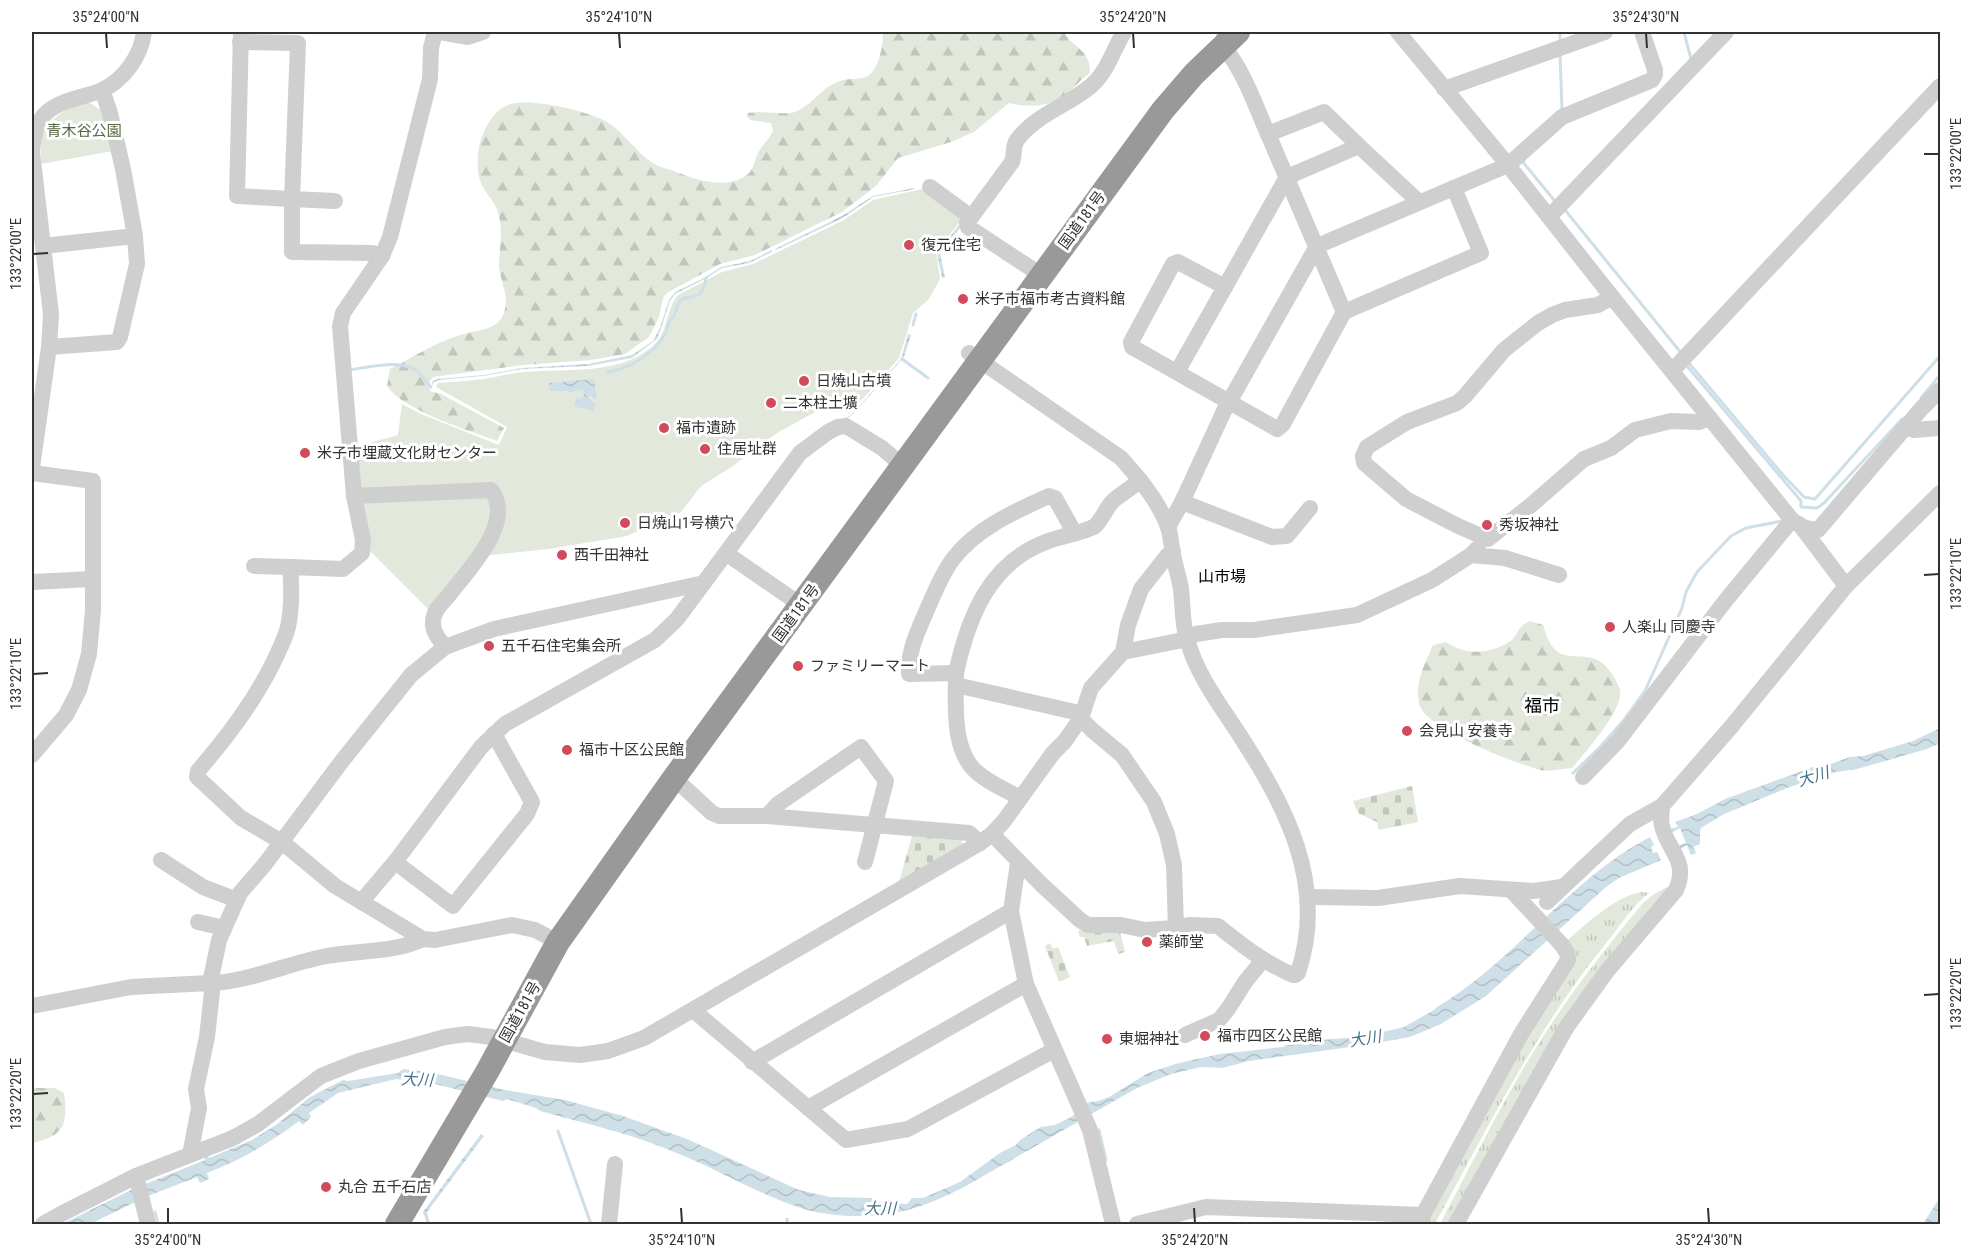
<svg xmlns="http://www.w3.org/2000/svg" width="1972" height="1256" viewBox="0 0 1972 1256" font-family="'Roboto Condensed','Noto Sans JP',sans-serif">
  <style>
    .grass { fill: url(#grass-tufts) }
    .forest { fill: url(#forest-firs) }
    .cemetery { fill: url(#cemetery-stones) }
    .park { fill: #e2e8dc }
    .water { fill: url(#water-waves) }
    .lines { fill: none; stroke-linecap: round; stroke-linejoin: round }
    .stream { stroke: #cedfe8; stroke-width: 3 }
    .minor { stroke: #cfcfcf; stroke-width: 16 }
    .highway { stroke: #999; stroke-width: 24 }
    .ticks { fill: none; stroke: #323232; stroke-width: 2 }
    .poi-dot { fill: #d24b5c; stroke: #fff; stroke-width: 2 }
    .labels { text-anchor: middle; stroke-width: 6; stroke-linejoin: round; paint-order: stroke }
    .park-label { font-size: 15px; fill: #576944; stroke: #fff }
    .street-label { font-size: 15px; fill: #323232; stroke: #fff }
    .poi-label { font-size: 15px; fill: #323232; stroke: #fff; text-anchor: start }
    .neighbourhood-label { font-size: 16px; fill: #000; stroke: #fff }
    .water-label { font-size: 16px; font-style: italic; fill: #48758b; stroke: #fff }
    .quarter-label { font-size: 18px; fill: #000; stroke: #fff }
    .neatline { fill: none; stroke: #323232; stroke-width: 2 }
    .ticks-label { font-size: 15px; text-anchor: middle; fill: #323232 }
  </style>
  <defs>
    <pattern id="grass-tufts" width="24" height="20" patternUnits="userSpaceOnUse" patternTransform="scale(1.5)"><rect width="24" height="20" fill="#e2e8dc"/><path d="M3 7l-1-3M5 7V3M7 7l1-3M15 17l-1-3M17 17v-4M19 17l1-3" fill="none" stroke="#c2c7bd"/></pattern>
    <pattern id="forest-firs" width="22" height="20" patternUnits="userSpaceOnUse" patternTransform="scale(1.5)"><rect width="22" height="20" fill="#e2e8dc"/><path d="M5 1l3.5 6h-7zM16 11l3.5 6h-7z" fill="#c2c7bd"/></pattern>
    <pattern id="cemetery-stones" width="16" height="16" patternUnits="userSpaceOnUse" patternTransform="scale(1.5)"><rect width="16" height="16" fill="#e2e8dc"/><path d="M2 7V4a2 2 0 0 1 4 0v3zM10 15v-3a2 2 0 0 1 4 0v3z" fill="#c2c7bd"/></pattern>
    <pattern id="water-waves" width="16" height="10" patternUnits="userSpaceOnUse" patternTransform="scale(1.5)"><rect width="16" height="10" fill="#cedfe8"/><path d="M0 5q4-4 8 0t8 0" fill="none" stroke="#b1c0c7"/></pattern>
  </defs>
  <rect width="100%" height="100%" fill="#fff"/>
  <g class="grass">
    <path d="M1671,885l-61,78 -156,261h-14c32,-60 62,-123 99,-181 31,-50 67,-95 104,-140l11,-9z"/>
    <path d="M1643,892l6,1c-17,13 -29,33 -42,49 -70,86 -119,185 -172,282h-15l150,-261 -2,-23c17,-16 52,-47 75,-48z"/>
  </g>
  <g class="forest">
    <path d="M882,32h182c7,15 27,17 26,41 -9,6 -14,13 -22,20 -15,14 -41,15 -59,10l-35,29 -23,10 -53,16 -22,28 -34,26 -87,43 -35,9 -53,29 -4,5 -4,19 -10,20 -24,17 -34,6 -68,5 -90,12 -4,5 1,9 11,3 63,34 -7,13c-29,-11 -93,-30 -110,-55l3,-17c23,-12 45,-26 70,-34 13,-4 32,-4 41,-16 3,-5 5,-12 5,-17 0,-12 -6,-24 -7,-36 0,-16 4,-34 0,-50 -2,-13 -12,-20 -17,-31 -12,-24 1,-73 29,-81 20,-6 73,6 92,16 19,9 30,29 47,41 6,5 14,7 21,9 22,9 58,22 78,3 5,-5 6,-14 9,-20 4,-8 12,-14 15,-23l-2,-7 -21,-3 -3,-4 1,-3c13,-2 29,1 42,0 17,-2 29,-22 43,-29 24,-12 37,6 47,-29 2,-8 4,-15 2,-23z"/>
    <path d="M1530,621l13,4c5,16 10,31 29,31 8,1 15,0 23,3 7,2 13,9 17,15 3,5 7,11 8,17 3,19 -36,63 -48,77 -10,1 -23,4 -32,2 -25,-7 -112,-40 -120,-64 -7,-22 5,-42 13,-61l13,-3c17,12 38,13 58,3 1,-1 7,-4 8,-5 8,-9 5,-13 18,-19z"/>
    <path d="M32,1088h23l9,5c4,32 0,43 -32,50z"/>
  </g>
  <g class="cemetery">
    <path d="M1412,786l6,36 -39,8 -2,-8 -19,-9 -5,-12z"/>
    <path d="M913,832l48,6 2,7 -64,37z"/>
    <path d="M1083,928l37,3 5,21 -7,2 -4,-13 -27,5 -3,-9h-4l-2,-6z"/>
    <path d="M1050,943l3,6 5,-2 12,30 -11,5 -14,-36z"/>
  </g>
  <g class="park">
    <path d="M90,103l9,6 3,-1 11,43 -72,13c0,-8 -1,-17 0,-25 5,-20 30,-35 49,-36z"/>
    <path d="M922,189l40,30 -26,33 4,27 -11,20 -16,14 -14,45 -50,56 -14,-13 -58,32 -44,33 -32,20 -20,26 -54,24 -78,13 -67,7 18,-63 -142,-5 -3,-41 43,-12 4,-31 19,10 78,31 8,-18 -71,-40 2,-4c15,-1 31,-2 46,-4 14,-2 27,-6 41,-7 44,-4 94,4 129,-27 14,-13 12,-36 24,-50l44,-23 31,-8 91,-44 29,-20z"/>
    <path d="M491,496l4,25 -64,91 -65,-65 -7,-42 5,-5z"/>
  </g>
  <g class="water">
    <path d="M914,188l1,1 -42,8 -30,21 -67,32 -1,-1 67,-33 31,-20z"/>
    <path d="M962,221l3,1 -25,31 5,24 -3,1 -5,-25z"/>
    <path d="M772,250v2l-23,11 -27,5 -15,10 -32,16 -5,7 -9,28 -4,10 -25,19 -44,8 -66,3 -39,7 -44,4 -5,2 -3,6 2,-7 5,-2 45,-4 39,-7 66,-4 44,-9 21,-14 7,-13 9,-28 6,-8 31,-15 15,-10 29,-6z"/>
    <path d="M908,334l3,1 -7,22 -53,59 -25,14 -1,-1 26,-14 50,-56z"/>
    <path d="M594,379l3,20 -4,-1 -1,-2 -8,1 -1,-8 -14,4 -1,-2h-18l-1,-8z"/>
    <path d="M587,397l6,6h3l-3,8 -19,-5 2,-8z"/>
    <path d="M1940,728v15l-13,6 -70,20 -21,3 -49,16 -63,26 -23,14 -1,4v12l-7,3 3,6 -5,2 -4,-10 -8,5 -2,-4 9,-3 -6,-15 -9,5 -2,-4 9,-2 -3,-5 22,-8 28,-15 88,-32 15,-2 22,-8 13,-1 50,-15z"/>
    <path d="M1650,837l4,8 -3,2 2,6 4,-1 4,8 -42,18 -13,9 -120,109 -45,28 -31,13 -45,8 -116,16 -27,7 -21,-1 -30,7 -34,14 -171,98c-21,11 -44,21 -67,26 -29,7 -76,5 -104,-6 -40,-14 -77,-36 -116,-52 -45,-20 -92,-30 -139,-43l-4,-3 -29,-9 -4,2 -72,-18 -35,-4 -58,14 -29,20 2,4 -8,8 -4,-4c-29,22 -58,39 -92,52l2,6 -9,4 -3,-6 -49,19 -58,28h-28l71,-35 72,-29 -2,-6 3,-2 3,6 43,-18 24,-15 34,-28 33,-17 5,1 50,-8 5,-4 26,3 76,18 60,10 58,16 64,23 112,51 31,7 43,1 3,4 31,2 5,-6h11l37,-16 40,-29 16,-8 4,-5 21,-13 14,-2 18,-9 12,-13 13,-2 11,-4 39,-24 31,-10 41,-9 62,-7 9,-3 40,-5 31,-2 42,-10 30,-17 3,-3c79,-47 131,-127 213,-170z"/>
    <path d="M481,1134l3,2 -57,76 3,12h-3l-4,-12z"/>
    <path d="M1940,1197v27h-17z"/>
  </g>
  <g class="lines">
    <g class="stream">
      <path d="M1560,32v10"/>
      <path d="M1684,32l7,27"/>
      <path d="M1560,54l2,57"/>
      <path d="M1524,160l-2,1 32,39"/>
      <path d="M1565,210l117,144"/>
      <path d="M913,325l3,-11"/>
      <path d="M902,359l26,19"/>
      <path d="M1688,362l95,113 21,22 11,2 125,-143"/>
      <path d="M1687,366l114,135v6l16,1 7,-5 78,-84"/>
      <path d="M350,370c19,-3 45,-10 64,-1 6,4 12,13 17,18"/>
      <path d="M608,372c5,-1 10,-2 15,-4 19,-7 43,-25 46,-46 9,-7 5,-13 11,-21 8,-9 22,4 26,-23"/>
      <path d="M1921,398l19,-23"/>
      <path d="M1573,773l27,-26 24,-27 21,-29 37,-83 4,-16 11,-20 34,-36 15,-8 36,-7"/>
      <path d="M1099,1130l7,30"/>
      <path d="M558,1131l33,93"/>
      <path d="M155,1212l3,12"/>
      <path d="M787,1224v-5"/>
    </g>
    <g class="minor">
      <path d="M241,32l-4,164 55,3v53l81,1 9,3"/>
      <path d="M435,32l-4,16 -1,31 -40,158 -8,19 -39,57 -3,13 14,170 137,-6c25,32 -23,80 -42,105 -7,9 -16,15 -16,28 0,10 6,16 12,24"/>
      <path d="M440,32l28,5 15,-5"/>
      <path d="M1398,32l110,133 104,132 180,223 -66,80 -108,141 -35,36"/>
      <path d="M1224,37l-1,9c21,25 32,59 45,88l56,-22 35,34"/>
      <path d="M240,42l58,1 -6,156 43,2"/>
      <path d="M1444,89l161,-57"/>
      <path d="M1268,134l76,178 137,-59 -27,-65"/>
      <path d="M930,187l41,30"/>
      <path d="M1549,217l177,-185"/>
      <path d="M43,246l92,-10"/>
      <path d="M1032,269l-64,-42 -1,-4 45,-61c3,-7 0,-15 5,-22 18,-25 50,-34 74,-54 17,-15 22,-36 33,-54"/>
      <path d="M1225,287l-47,-25 -5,2 -42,78 1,5 145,82 6,-5 61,-112"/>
      <path d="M1612,297l-14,8 -33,5 -13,5 -14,8 -34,27 -39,46 -8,7 -50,19 -40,25 -4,9 1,7 42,36 52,27 30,13 42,-33 54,-47 27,-11 24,-18 36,-9 28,1 11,-4"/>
      <path d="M49,347l68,-5 3,-5 17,-73 -2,-28 -12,-67 -13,-56 -8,-23"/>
      <path d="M969,353l152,105 19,22"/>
      <path d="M1672,371l268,-285"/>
      <path d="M1177,372l110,-195 72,-31 60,56"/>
      <path d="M1906,427l8,3 26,-2"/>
      <path d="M32,468l17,-121 2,-33 -19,-162c1,-14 4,-29 14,-39 15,-14 38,-15 56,-23 22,-10 39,-34 42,-58"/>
      <path d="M32,473l61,8v129l-4,44 -10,36 -13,25 -34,40"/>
      <path d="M354,496l9,44 -1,13 -19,16 -53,-2c2,21 2,40 -2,60 -3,12 -9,23 -14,34 -20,41 -47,76 -76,110l-1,6 44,41 41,24 53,44 88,53 12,1 77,-15 23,5 23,12"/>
      <path d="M1182,502l42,-91 93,-165 191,-81 54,-48 90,-37 3,-5v-5l-13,-38"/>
      <path d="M1792,520l13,8 13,2 103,-121 19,-19"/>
      <path d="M1800,525l46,61"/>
      <path d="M1168,527l14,-25 90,35 15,-1 23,-28"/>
      <path d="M1478,548l-7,7 34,3 54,17"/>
      <path d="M727,554l74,51"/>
      <path d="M254,566l36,1"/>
      <path d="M32,582l60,-3"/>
      <path d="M1123,652l55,-11 18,-7 26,-4h32l103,-15 75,-35 39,-25"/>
      <path d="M956,673c12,-55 33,-110 90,-131 11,-5 41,-10 49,-16 8,-7 11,-19 19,-26 8,-7 18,-12 26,-20 11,14 22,30 28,47 3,8 3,18 5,27 2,12 6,23 8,35 2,17 1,35 6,50 9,34 31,63 50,92 48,74 91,152 61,242l-3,2h-2c-30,-13 -50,-29 -75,-49l-29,-1 -13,3 -31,2 -24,-5h-33l-8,-5 -39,-36 -49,-50"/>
      <path d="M956,685l119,27 17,18 30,25 32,47 13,32 7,31 2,63"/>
      <path d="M674,778l38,35 7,3h48l202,17 11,10"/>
      <path d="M1020,798c-14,-8 -29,-14 -41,-24 -28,-21 -23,-70 -23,-101l-47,1c-1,-23 8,-41 17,-62 8,-18 15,-37 27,-53 23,-31 63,-48 96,-63l6,2 19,34"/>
      <path d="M767,816l11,-12 83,-57 25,34 -21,81"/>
      <path d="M161,860l42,27 34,13"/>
      <path d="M395,862l58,44 74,-92 5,-12 -38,-68"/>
      <path d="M1018,863l-7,48 15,73 64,146 23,94"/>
      <path d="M1309,897l69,1 82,-12 73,5 29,-4"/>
      <path d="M361,902l34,-40 86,-115 24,-23 150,-84 22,-21 123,-166 28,-21 10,-5 8,-1 36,22 21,18"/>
      <path d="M1547,902l83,-78 32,-18 69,-79 115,-141 94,-93"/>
      <path d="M198,922l26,6"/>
      <path d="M423,939c-29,14 -64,11 -96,17 -38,7 -79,26 -117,27l9,-43 21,-47 25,-29 77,-103 69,-86 34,-28 49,-18 210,-46"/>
      <path d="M32,1006l99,-19 79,-4 2,9 -5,45 -11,52 3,19 -9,47"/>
      <path d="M693,1010l153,130 62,-11 146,-79"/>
      <path d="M1185,1035l34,-15 9,-11 17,-27 18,-22"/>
      <path d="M752,1062l259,-151"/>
      <path d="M808,1108l218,-124"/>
      <path d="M136,1176l12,48"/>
      <path d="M43,1224l18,-10 75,-38 97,-38 25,-14 63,-48 38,-15 86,-24 22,-3 25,3 53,15 35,3 28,-4 36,-13 336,-195 12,-9 12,-13 49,-68 12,-12 16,-23 10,-30 32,-36 5,-27 13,-36 26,-33 6,-4"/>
      <path d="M609,1224l6,-60"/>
      <path d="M1137,1224l69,-17 217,8"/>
      <path d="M1418,1224l103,-190 47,-74 -1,-7 -5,-8 -51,-55"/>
      <path d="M1456,1224l110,-196 41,-57 69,-81c13,-29 -8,-39 -14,-64 -2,-6 0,-14 0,-20"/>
    </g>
    <path class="highway" d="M397,1224l90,-152 71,-130 116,-164 489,-668 31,-36 44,-42"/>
  </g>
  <path class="ticks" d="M106,33l1,15M619,33l1,15M1133,33l1,15M1646,33l1,15M1924,154h15M33,254l15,-1M1924,575l15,-1M33,674l15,-1M1924,995l15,-1M33,1094l15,-1M168,1208v15M681,1208l1,15M1194,1208l1,15M1708,1208l1,15"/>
  <g class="poi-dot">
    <circle cx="909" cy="245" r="6"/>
    <circle cx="963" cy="299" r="6"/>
    <circle cx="804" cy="381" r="6"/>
    <circle cx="771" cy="403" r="6"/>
    <circle cx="664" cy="428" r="6"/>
    <circle cx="705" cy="449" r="6"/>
    <circle cx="305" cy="453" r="6"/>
    <circle cx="625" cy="523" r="6"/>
    <circle cx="1487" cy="525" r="6"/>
    <circle cx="562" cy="555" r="6"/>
    <circle cx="1610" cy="627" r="6"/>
    <circle cx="489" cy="646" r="6"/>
    <circle cx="798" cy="666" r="6"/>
    <circle cx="1407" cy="731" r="6"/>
    <circle cx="567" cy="750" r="6"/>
    <circle cx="1147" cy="942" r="6"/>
    <circle cx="1205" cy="1036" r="6"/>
    <circle cx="1107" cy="1039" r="6"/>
    <circle cx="326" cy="1187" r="6"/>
  </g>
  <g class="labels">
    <g class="park-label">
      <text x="84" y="136">青木谷公園</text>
    </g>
    <g class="street-label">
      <text transform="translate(1082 220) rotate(-54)" y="5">国道181号</text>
      <text transform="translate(796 613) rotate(-54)" y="5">国道181号</text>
      <text transform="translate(520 1012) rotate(-61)" y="5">国道181号</text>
    </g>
    <g class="poi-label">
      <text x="921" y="250">復元住宅</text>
      <text x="975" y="304">米子市福市考古資料館</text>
      <text x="816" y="386">日焼山古墳</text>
      <text x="783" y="408">二本柱土壙</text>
      <text x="676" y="433">福市遺跡</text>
      <text x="717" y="454">住居址群</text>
      <text x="317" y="458">米子市埋蔵文化財センター</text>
      <text x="637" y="528">日焼山1号横穴</text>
      <text x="1499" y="530">秀坂神社</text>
      <text x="574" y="560">西千田神社</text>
      <text x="1622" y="632">人楽山 同慶寺</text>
      <text x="501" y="651">五千石住宅集会所</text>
      <text x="810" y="671">ファミリーマート</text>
      <text x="1419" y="736">会見山 安養寺</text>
      <text x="579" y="755">福市十区公民館</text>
      <text x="1159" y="947">薬師堂</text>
      <text x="1217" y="1041">福市四区公民館</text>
      <text x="1119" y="1044">東堀神社</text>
      <text x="338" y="1192">丸合 五千石店</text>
    </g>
    <g class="neighbourhood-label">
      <text x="1222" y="582">山市場</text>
    </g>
    <g class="water-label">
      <text transform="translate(1813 776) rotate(-17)" y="6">大川</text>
      <text transform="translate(1365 1038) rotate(-9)" y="6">大川</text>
      <text transform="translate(417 1079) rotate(3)" y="6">大川</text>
      <text x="880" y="1214">大川</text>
    </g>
    <g class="quarter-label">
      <text x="1542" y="712">福市</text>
    </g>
  </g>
  <rect width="1972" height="1256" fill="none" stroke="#ffffff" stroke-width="66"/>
  <rect x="33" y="33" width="1906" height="1190" class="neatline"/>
  <g class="ticks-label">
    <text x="106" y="22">35°24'00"N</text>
    <text x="619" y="22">35°24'10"N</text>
    <text x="1133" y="22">35°24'20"N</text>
    <text x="1646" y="22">35°24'30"N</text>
    <text transform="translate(1956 154) rotate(-90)" y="5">133°22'00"E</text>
    <text transform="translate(16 254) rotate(-90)" y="5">133°22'00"E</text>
    <text transform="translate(1956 574) rotate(-90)" y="5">133°22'10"E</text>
    <text transform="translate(16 674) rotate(-90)" y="5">133°22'10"E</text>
    <text transform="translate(1956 994) rotate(-90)" y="5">133°22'20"E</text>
    <text transform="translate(16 1094) rotate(-90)" y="5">133°22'20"E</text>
    <text x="168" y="1245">35°24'00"N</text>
    <text x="682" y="1245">35°24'10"N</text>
    <text x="1195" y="1245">35°24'20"N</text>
    <text x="1709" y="1245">35°24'30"N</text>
  </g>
</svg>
